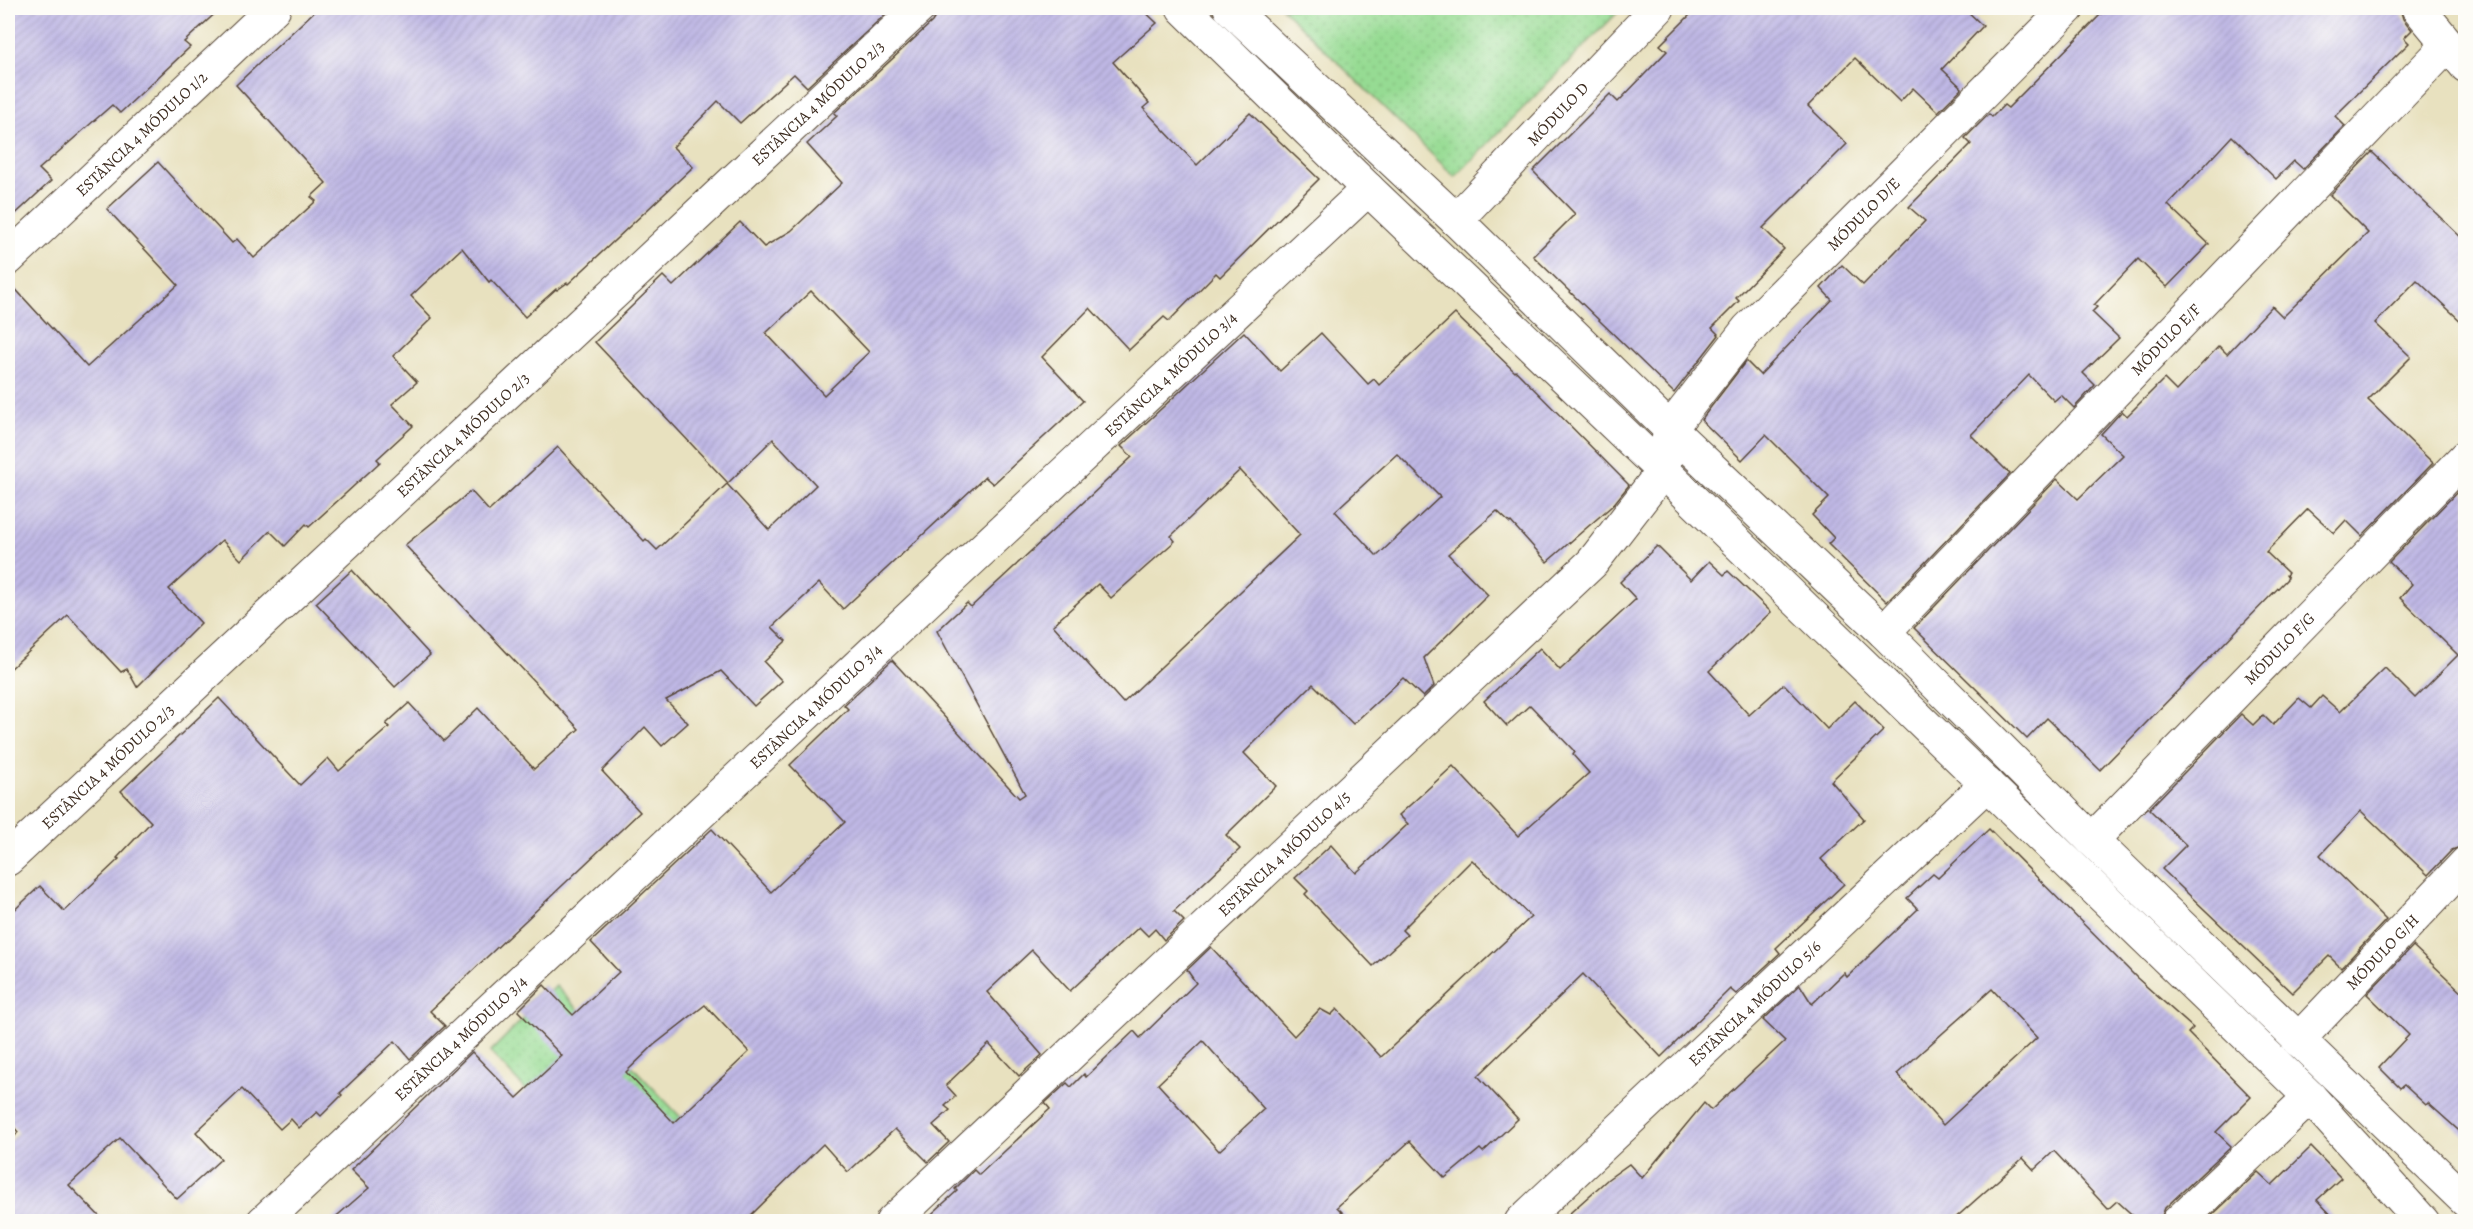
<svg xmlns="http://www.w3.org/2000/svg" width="2473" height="1229" viewBox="0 0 2473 1229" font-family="Alegreya,serif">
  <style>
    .grass { fill: url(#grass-dots); stroke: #688258; stroke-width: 1.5 }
    .building { fill: url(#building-hatch); fill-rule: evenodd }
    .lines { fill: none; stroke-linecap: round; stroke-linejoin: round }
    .street-casing { stroke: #554536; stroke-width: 35 }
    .street { stroke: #fff; stroke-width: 33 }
    .labels { text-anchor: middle; stroke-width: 4.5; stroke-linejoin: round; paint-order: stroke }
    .street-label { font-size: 16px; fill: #3b2a1e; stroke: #fdfcf7 }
  </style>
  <defs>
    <pattern id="grass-dots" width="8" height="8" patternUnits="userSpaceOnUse" patternTransform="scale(1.5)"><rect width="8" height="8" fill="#96db93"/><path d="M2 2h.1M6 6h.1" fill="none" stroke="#82bc7e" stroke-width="1.8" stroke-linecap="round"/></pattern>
    <pattern id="building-hatch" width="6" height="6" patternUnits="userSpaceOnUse" patternTransform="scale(1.5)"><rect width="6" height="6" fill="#bfb8e5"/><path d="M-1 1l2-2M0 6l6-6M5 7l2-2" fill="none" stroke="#a59ec4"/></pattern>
  </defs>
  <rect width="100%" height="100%" fill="#fdfcf7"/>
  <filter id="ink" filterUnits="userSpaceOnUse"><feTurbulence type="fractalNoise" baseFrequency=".0167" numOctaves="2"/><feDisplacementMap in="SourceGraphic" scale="12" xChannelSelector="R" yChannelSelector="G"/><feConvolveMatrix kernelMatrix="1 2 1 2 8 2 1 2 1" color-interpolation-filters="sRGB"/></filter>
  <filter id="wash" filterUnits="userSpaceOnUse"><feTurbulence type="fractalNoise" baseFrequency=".008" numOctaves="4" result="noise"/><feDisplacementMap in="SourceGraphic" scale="24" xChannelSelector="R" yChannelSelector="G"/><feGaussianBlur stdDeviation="1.35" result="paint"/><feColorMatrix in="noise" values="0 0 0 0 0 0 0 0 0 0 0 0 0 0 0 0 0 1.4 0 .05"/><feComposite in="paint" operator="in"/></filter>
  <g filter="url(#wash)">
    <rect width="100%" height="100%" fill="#e8e1bf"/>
    <g class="grass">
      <path d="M1282,8h340l-167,169z"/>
      <path d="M556,986l172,181 -58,54h-20l-160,-169z"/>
    </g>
    <g id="blocks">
      <g class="building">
        <path d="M8,8h213l-37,34 6,5 -70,66 -8,-8 -73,64 12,12 -43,40z"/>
        <path d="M318,8h574l-85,79 -13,-13 -54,49 -22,-22 -45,46 20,20 -125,117 -1,-1 -10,7 -1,-1 -31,28 -34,-37 -2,2 -27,-34 -51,48 21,22 -39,38 24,26 -25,22 21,22 -36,33 3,3 -71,65 -3,-3 -21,22 -15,-15 -29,29 -19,-20 -53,49 32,34 -64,64 -10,-18 -6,3 -53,-57 -60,56v-390l79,86 91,-82 -71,-76 51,-47 74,81 5,-4 17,19 62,-57 -5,-4 15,-14 -90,-98z"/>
        <path d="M937,8h204l16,15 -44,39 36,41 -6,5 54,57 53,-52 69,66 -99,98 -4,-4 -47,48 -5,-4 -35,33 -39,-42 -48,49 41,44 -90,83 -8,-7 -142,132 -24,-26 -47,44 14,14 -22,21 18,19 -28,25 -33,-35 -55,29 22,23 -26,23 -17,-19 -43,44 38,41 -210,199 15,15 -35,33 -15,-18 -55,52 2,2 -21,21 -4,-4 -18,16 -8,-9 -11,10 -38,-40 -46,43 25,27 -44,40 -57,-61 -51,47 35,36h-96v-76l10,-13 -10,-12v-204l32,-30 24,25 55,-52 -2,-1 34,-36 -30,-31 98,-93 81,87 28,-27 11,13 50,-44 -3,-3 23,-21 35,38 34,-33 56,61 45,-40 -174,-184 66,-54 18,20 69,-64 86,94 2,-2 11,11 70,-66 42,46 47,-45 -43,-46 -45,44 -133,-141 68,-66 10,10 67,-64 24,25 27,-16 51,-48 -35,-39 30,-28 -3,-3 98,-91 5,-8zM811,291l58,61 -45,43 -58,-62z"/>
        <path d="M1697,8h267l19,18 -41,43 20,19 -24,24 -25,-24 -13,14 -45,-44 -47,48 39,38 -84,84 21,21 -48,49 3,3 -27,27 7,7 -45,58 -141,-137 42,-42 -42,-43 77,-77 8,8 49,-51 -7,-6z"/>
        <path d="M2107,8h293l3,11 9,11 -8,8 5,5 -74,73 10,10 -42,43 -9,-8 -18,18 -44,-43 -64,69 41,39 -42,43 -29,-28 -44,46 3,2 -5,5 27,26 -36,35 12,12 -21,23 -13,-13 -7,6 -25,-26 -58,60 39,39 -123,128 -59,-58 6,-6 -22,-23 17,-17 -63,-63 -24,25 -41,-40 45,-59 14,14 72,-75 -11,-12 21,-23 21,20 62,-64 -16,-14 62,-63 -6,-6 24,-24 3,3 12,-12 4,3z"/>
        <path d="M2372,152l94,90v84l-49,-46 -42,43 36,34 -43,43 65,63 -71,73 -16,-16 -12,13 -26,-24 -42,43 22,21 -2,2 2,3 -188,192 -53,-52 -20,21 -113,-111 143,-149 21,20 45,-44 -22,-21 21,-23 5,5 37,-37 12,12 43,-45 8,8 45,-48 11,11 85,-84 -38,-38z"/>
        <path d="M1455,314l60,58 1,-1 113,114 -16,20 -66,57 -36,-40 -1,1 -13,-12 -49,43 40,41 -64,63 10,28 -11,11 -20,-19 -50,46 -40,-40 -69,69 32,33 -50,49 14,14 -66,62 10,10 -20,19 -9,-11 -7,7 -9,-9 -69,64 -38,-41 -45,42 55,63 -23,21 -30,-32 -43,41 10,11 -11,10 5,4 -17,15 16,17 -21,20 -33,-33 -47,43 -25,-28 -78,77h-414l38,-33 -18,-18 121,-118 45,46 45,-42 -44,-45 26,-26 29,30 46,-43 -28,-30 121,-113 59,63 74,-70 -55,-57 58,-56 -4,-4 48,-45 127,138 6,-4 -88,-163 30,-28 4,4 161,-150 -11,-11 123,-114 36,39 41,-38 47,51 6,-5 5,6zM1397,454l43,43 -63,59 -42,-45zM1240,470l60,65 -177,168 -70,-78 45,-41 13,14 64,-57 -4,-5zM705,1005l44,47 -75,71 -48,-51 28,-27z"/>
        <path d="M2460,489l6,6v350l-14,5 -24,25 -67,-64 -41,44 66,65 -45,48 -12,-12 -37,37 -130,-124 24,-24 -37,-36 92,-95 12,11 10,-10 10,10 26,-27 12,10 11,-12 18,16 45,-44 30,30 43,-43 -58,-57 12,-14 -23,-22z"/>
        <path d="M1657,546l34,34 18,-19 15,14 4,-4 43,41 -62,59 40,44 35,-31 43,45 28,-28 29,29 -53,51 33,38 -43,40 23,25 -68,64 4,5 -44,41 -6,-5 -69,68 -78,-83 -105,102 40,43 -35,33 -3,-3 -35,29 -35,-37 -73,66 14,14h-427l33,-30 -2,-2 19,-19 5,5 71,-66 -5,-6 22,-20 4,4 13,-13 2,3 48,-46 6,7 56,-55 -9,-13 24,-23 83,89 26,-27 11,6 6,-6 44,48 150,-140 -59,-57 -70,70 5,5 -34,31 -68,-72 3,-3 -13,-13 36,-33 25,28 52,-49 -9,-9 54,-49 65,70 71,-63 -16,-18 2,-3 -45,-47 -23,21 -23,-25 56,-53 20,22 76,-71 -16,-17zM1203,1041l61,68 -45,42 -61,-67z"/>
        <path d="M352,570l78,85 -35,32 -79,-84z"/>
        <path d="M1989,829l148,149 56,50 -5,5 63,64 -35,35 15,14 -66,62 -5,13h-21l-22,-20 -9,8 -54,-58 -20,19 -11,-12 -71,63h-391l47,-42 21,-15 13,14 62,-75 7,7 74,-69 -22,-21 37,-35 12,19 32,-31 3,4 71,-68 -11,-11 26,-24 5,4zM1992,989l45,49 -94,87 -46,-51z"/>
        <path d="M2413,946l53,50v141l-38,-34 -2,2 -22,-20 -4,3 -21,-21 30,-32 -42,-41z"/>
        <path d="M2311,1147l30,31 -24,22 20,21h-131l52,-49 14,13z"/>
      </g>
    </g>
  </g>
  <g filter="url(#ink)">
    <use href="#blocks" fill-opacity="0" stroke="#554536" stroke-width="1.5"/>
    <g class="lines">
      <defs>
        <g id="street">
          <path d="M1183,8l185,181 295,282 647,626 113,125"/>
          <path d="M1230,8l226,212 214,209 214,203 208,208 374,361"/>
          <path d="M2418,8l48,58"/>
          <path id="s1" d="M1456,220l202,-212"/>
          <path id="s2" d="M8,259l266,-251"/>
          <path id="s3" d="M1884,632l564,-587"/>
          <path id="s4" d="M2092,840l374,-384"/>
          <path id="s5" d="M8,859l911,-851"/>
          <path id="s6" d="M2298,1040l168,-177"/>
          <path id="s7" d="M263,1222l1105,-1033"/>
          <path id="s8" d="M892,1222l700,-659 71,-92 7,-42 78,-100 320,-321"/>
          <path id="s9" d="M1521,1222l466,-438"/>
          <path d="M2178,1222l132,-125"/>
        </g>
      </defs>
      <use href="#street" class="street-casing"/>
      <use href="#street" class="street"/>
    </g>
  </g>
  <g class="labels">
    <g class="street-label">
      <text dy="6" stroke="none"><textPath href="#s5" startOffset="1108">ESTÂNCIA 4 MÓDULO 2/3</textPath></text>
      <text dy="6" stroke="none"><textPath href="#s1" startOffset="147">MÓDULO D</textPath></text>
      <text dy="6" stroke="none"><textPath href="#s2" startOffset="183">ESTÂNCIA 4 MÓDULO 1/2</textPath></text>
      <text dy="6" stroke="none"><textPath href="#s8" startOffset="1410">MÓDULO D/E</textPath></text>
      <text dy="6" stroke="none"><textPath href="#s3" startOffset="406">MÓDULO E/F</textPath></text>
      <text dy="6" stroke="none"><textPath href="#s7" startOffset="1242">ESTÂNCIA 4 MÓDULO 3/4</textPath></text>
      <text dy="6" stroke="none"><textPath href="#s5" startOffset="622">ESTÂNCIA 4 MÓDULO 2/3</textPath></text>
      <text dy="6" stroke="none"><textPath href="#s4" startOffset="268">MÓDULO F/G</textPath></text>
      <text dy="6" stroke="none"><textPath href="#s7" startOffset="756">ESTÂNCIA 4 MÓDULO 3/4</textPath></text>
      <text dy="6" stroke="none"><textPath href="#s5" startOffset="136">ESTÂNCIA 4 MÓDULO 2/3</textPath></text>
      <text dy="6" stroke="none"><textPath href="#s8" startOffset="538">ESTÂNCIA 4 MÓDULO 4/5</textPath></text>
      <text dy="6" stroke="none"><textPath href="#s6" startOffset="122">MÓDULO G/H</textPath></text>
      <text dy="6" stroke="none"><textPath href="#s9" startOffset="320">ESTÂNCIA 4 MÓDULO 5/6</textPath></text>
      <text dy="6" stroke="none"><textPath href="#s7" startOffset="270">ESTÂNCIA 4 MÓDULO 3/4</textPath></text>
    </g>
  </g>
  <rect width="2473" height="1229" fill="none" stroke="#fdfcf7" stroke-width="30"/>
</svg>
